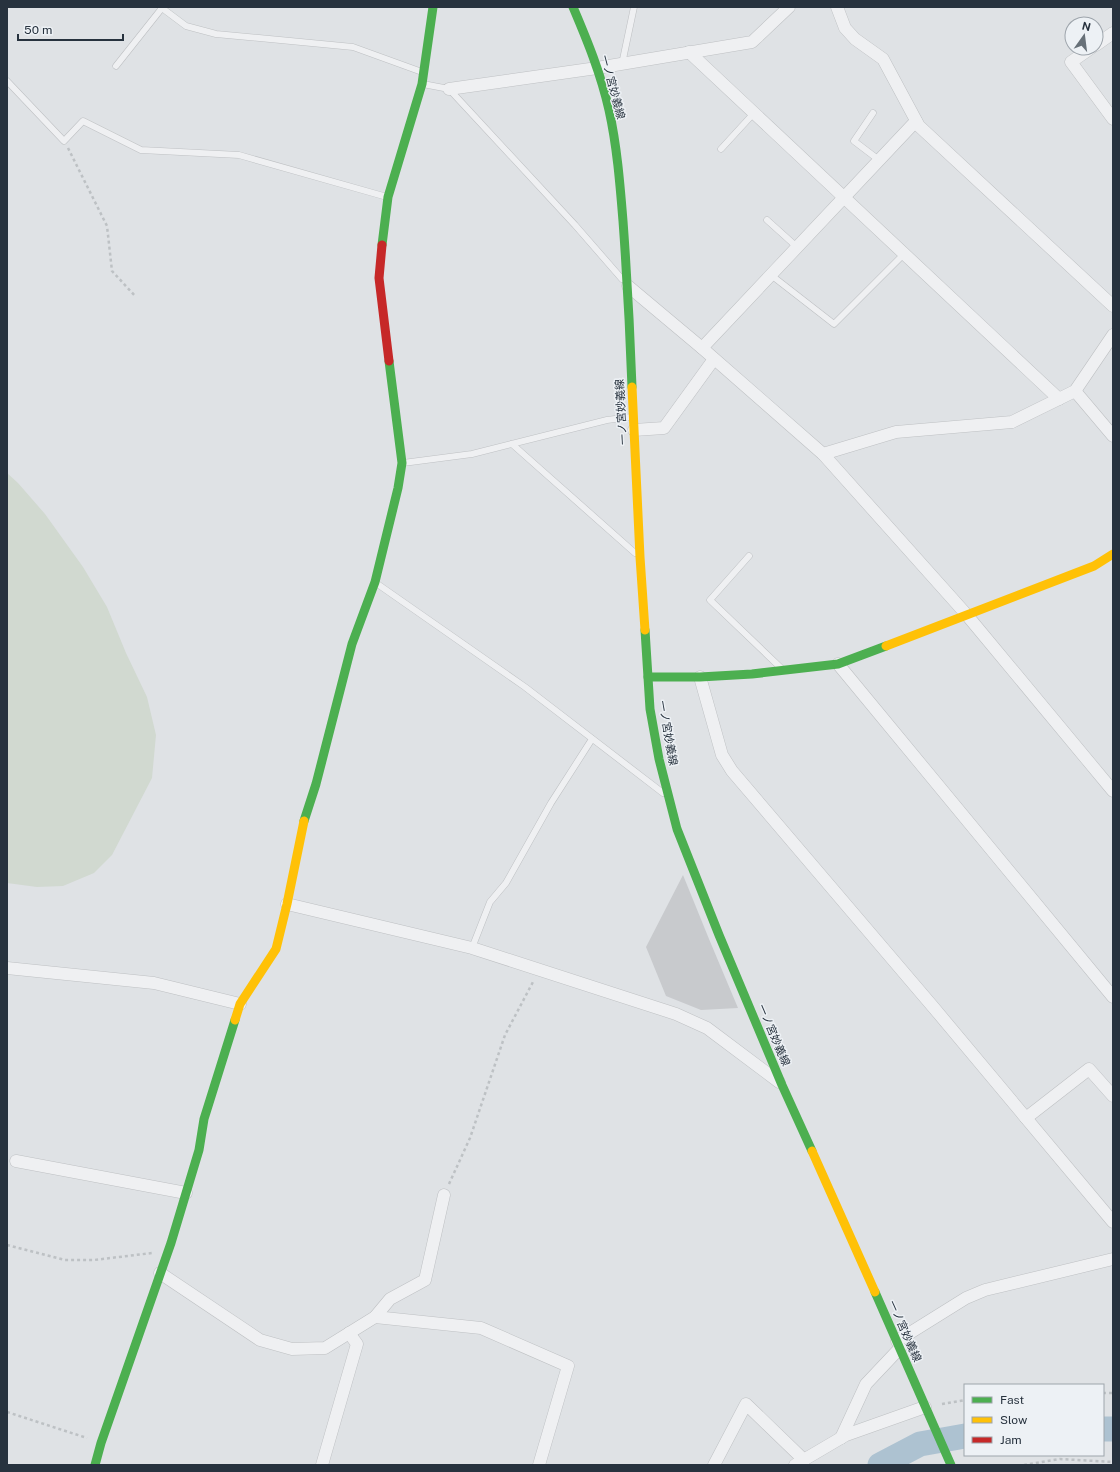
<svg xmlns="http://www.w3.org/2000/svg" width="1120" height="1472" viewBox="0 0 1120 1472" font-family="'Public Sans','Noto Sans JP',sans-serif">
  <style>
    .green { fill: #d1d9d0 }
    .lines { fill: none; stroke-linecap: round; stroke-linejoin: round }
    .river { stroke: #adc2d1; stroke-width: 25 }
    .building { fill: #c8cacd }
    .lane-casing { stroke: #bec0c3; stroke-width: 7 }
    .street-casing { stroke: #bec0c3; stroke-width: 13 }
    .path { stroke: #bdc1c4; stroke-width: 2.5; stroke-dasharray: 3 3; stroke-linecap: butt }
    .lane { stroke: #eff0f2; stroke-width: 6 }
    .street { stroke: #eff0f2; stroke-width: 12 }
    .fast { stroke: #4caf50; stroke-width: 9 }
    .slow { stroke: #ffc107; stroke-width: 9 }
    .jam { stroke: #c62828; stroke-width: 9 }
    .labels { text-anchor: middle; stroke-width: 3; stroke-linejoin: round; paint-order: stroke }
    .street-label { font-size: 11px; fill: #27323e; stroke: #edf1f5 }
  </style>
  <rect width="100%" height="100%" fill="#dfe2e5"/>
  <path class="green" d="M7,473l11,10 27,31 38,53 24,40 19,46 21,44 9,38 -4,43 -40,77 -18,18 -31,13 -26,1 -30,-4z"/>
  <g class="lines">
    <g class="river">
      <path d="M1103,1429h10"/>
      <path d="M880,1465l40,-21 45,-8"/>
    </g>
  </g>
  <path class="building" d="M683,875l26,64 29,69 -37,2 -35,-14 -20,-49z"/>
  <g class="lines">
    <defs>
      <g id="lane">
        <path d="M162,8l24,18 30,8 137,13 69,25"/>
        <path d="M622,64l12,-57"/>
        <path d="M116,66l46,-58 -1,-1"/>
        <path d="M7,81l57,60 19,-20 58,29 98,5 148,42"/>
        <path d="M423,84l26,5 126,136 47,54"/>
        <path d="M873,113l-19,28 25,19"/>
        <path d="M721,149l33,-36"/>
        <path d="M767,220l30,27"/>
        <path d="M771,275l63,49 70,-70"/>
        <path d="M512,444l123,109"/>
        <path d="M403,463l69,-9 135,-34 24,-3"/>
        <path d="M749,556l-39,44 71,68"/>
        <path d="M376,583l149,104 138,106"/>
        <path d="M472,948l18,-46 16,-19 45,-80 41,-64"/>
      </g>
      <g id="street">
        <path d="M837,7l8,21 10,11 28,20 36,67 194,180"/>
        <path d="M1096,45l17,-12"/>
        <path d="M1091,48l-20,14 42,57"/>
        <path d="M689,52l370,347"/>
        <path d="M449,89l148,-21 155,-26 37,-35"/>
        <path d="M628,286l74,62 121,106 143,160 147,177"/>
        <path d="M702,348l214,-227"/>
        <path d="M1075,391l38,45"/>
        <path d="M634,430l30,-2 50,-69"/>
        <path d="M823,454l73,-22 116,-10 63,-31 38,-56"/>
        <path d="M838,664l275,333"/>
        <path d="M700,677l22,78 10,16 202,237 179,214"/>
        <path d="M287,904l185,44 204,66 31,14 72,54"/>
        <path d="M7,968l147,15 86,21"/>
        <path d="M1026,1118l63,-49 24,27"/>
        <path d="M16,1161l170,32"/>
        <path d="M160,1273l100,67 32,9 33,-1 50,-31 15,-18 35,-19 19,-85"/>
        <path d="M375,1317l106,11 87,38 -29,99"/>
        <path d="M897,1341l69,-43 19,-8 128,-31"/>
        <path d="M841,1438l25,-54 34,-36"/>
        <path d="M322,1465l35,-121 -8,-11"/>
        <path d="M714,1465l32,-61 58,56"/>
        <path d="M795,1465l51,-30 79,-28"/>
      </g>
    </defs>
    <use href="#lane" class="lane-casing"/>
    <use href="#street" class="street-casing"/>
    <g class="path">
      <path d="M68,148l39,78 5,45 24,26"/>
      <path d="M449,1184l21,-46 35,-103 29,-55"/>
      <path d="M7,1245l58,15h29l58,-7"/>
      <path d="M1103,1393h10"/>
      <path d="M942,1404l23,-4"/>
      <path d="M7,1412l80,26"/>
      <path d="M1024,1465l36,-6 53,3"/>
    </g>
    <use href="#lane" class="lane"/>
    <use href="#street" class="street"/>
    <g class="fast">
      <path d="M573,7c14,33 28,67 36,103 8,36 11,74 14,111 4,55 7,110 9,166"/>
      <path d="M382,245l6,-48 34,-113 11,-77"/>
      <path d="M645,630l5,79 9,50 18,70 42,106 63,150 30,66"/>
      <path d="M648,677h52l52,-3 86,-10 48,-18"/>
      <path d="M304,821l12,-37 36,-140 23,-62 23,-94 4,-25 -13,-102"/>
      <path d="M875,1292l76,173"/>
      <path d="M95,1465l6,-22 70,-200 28,-93 5,-31 31,-99"/>
    </g>
    <g class="slow">
      <path d="M632,387l8,170 5,73"/>
      <path d="M886,646l208,-80 19,-12"/>
      <path d="M235,1020l5,-16 36,-55 11,-45 17,-83"/>
      <path d="M812,1151l63,141"/>
    </g>
    <path class="jam" d="M382,245l-3,33 10,83"/>
  </g>
  <g class="labels">
    <g class="street-label">
      <text transform="translate(613 87) rotate(75)" y="4">一ノ宮妙義線</text>
      <text transform="translate(621 412) rotate(-93)" y="4">一ノ宮妙義線</text>
      <text transform="translate(668 733) rotate(80)" y="4">一ノ宮妙義線</text>
      <text transform="translate(774 1035) rotate(67)" y="4">一ノ宮妙義線</text>
      <text transform="translate(905 1331) rotate(66)" y="4">一ノ宮妙義線</text>
    </g>
  </g>
  <rect width="1120" height="1472" fill="none" stroke="#27323e" stroke-width="16"/>
  <rect x="964" y="1384" width="140" height="72" fill="#edf1f5" stroke="#9ea5ac"/>
  <rect x="972" y="1397" width="20" height="6" fill="#4caf50" stroke="#9ea5ac"/>
  <text x="1000" y="1404" font-size="12" fill="#27323e">Fast</text>
  <rect x="972" y="1417" width="20" height="6" fill="#ffc107" stroke="#9ea5ac"/>
  <text x="1000" y="1424" font-size="12" fill="#27323e">Slow</text>
  <rect x="972" y="1437" width="20" height="6" fill="#c62828" stroke="#9ea5ac"/>
  <text x="1000" y="1444" font-size="12" fill="#27323e">Jam</text>
  <g transform="translate(1084 36) rotate(14)"><circle r="19" fill="#edf1f5" stroke="#9ea5ac"/>
  <path d="M0-3L7 15L0 10L-7 15Z" fill="#677078"/>
  <text y="-6" font-size="11" font-weight="bold" text-anchor="middle" fill="#27323e">N</text>
  </g>
  <path d="M18 34v6h105v-6" fill="none" stroke="#27323e" stroke-width="2"/>
  <text x="24" y="34" font-size="12" fill="#27323e" stroke="#edf1f5" stroke-width="3" paint-order="stroke">50 m</text>
</svg>
